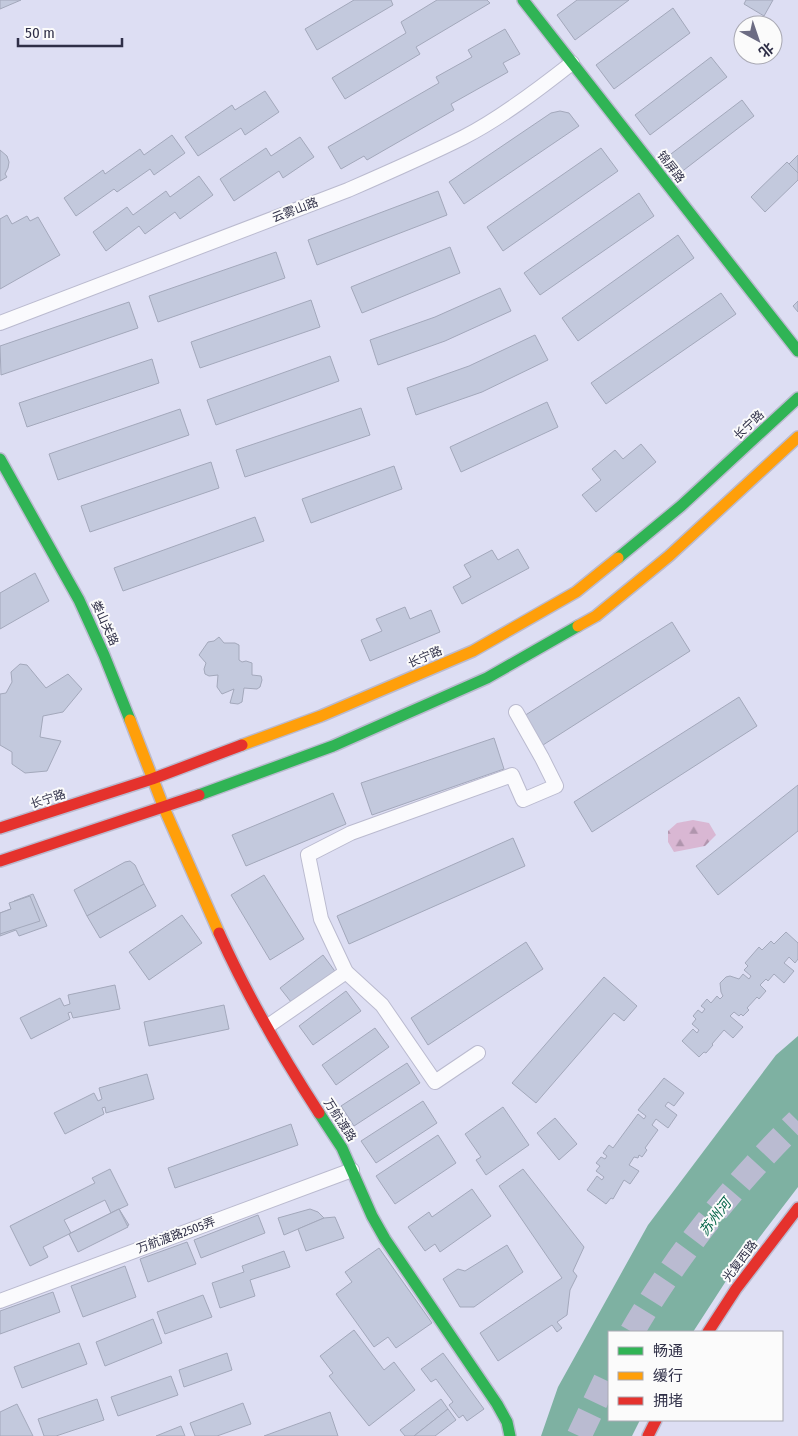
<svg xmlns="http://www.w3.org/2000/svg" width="798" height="1436" viewBox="0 0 798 1436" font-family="'Fira Sans Condensed','Noto Sans SC',sans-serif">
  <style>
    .forest { fill: url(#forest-firs) }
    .water { fill: #7eb1a2 }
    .building { fill: #c3c9dd; stroke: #a3a8bb }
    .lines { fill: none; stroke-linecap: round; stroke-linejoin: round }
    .highway-tunnel { stroke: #babbd1; stroke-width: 25; stroke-dasharray: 25 12; stroke-linecap: butt }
    .street-casing { stroke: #babacf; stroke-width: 16 }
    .fast-casing { stroke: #babacf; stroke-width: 14 }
    .slow-casing { stroke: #babacf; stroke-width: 14 }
    .jam-casing { stroke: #babacf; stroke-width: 14 }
    .street { stroke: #fafafd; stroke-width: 14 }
    .fast { stroke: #30b455; stroke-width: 11 }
    .slow { stroke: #ff9f0a; stroke-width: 11 }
    .jam { stroke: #e5322d; stroke-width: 11 }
    .labels { text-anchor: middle; stroke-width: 4; stroke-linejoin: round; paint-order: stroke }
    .street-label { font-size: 12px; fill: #2f2f47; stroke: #fbfbfb }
    .water-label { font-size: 14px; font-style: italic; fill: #036447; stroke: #fbfbfb }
  </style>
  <defs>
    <pattern id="forest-firs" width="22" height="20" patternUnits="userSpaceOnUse" patternTransform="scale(1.25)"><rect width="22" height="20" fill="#d9b7d3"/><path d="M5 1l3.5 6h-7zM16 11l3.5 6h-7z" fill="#b095ad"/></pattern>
  </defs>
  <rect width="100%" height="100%" fill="#dddef3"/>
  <path class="forest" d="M693,820l16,3 7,12 -11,11 -31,6 -6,-10v-11l9,-8z"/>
  <path class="water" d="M798,1036v151l-72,94 -33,51h-84v88h31l-8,16h-91l17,-49 90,-162 128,-170z"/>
  <g class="building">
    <path d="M0,0h21l-21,9z"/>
    <path d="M354,0h37l2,5 -76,45 -12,-21z"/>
    <path d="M437,0h50l3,3 -74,44 4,7 -75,45 -13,-21 74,-45 -5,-11z"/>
    <path d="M577,0h52l-54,40 -18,-25z"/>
    <path d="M746,0h27l-9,16 -20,-12z"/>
    <path d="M673,8l17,25 -76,56 -18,-24z"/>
    <path d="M505,29l15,25 -17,9 5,9 -57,32 3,6 -87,50 -3,-4 -23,13 -13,-22 111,-64 -3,-6 36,-20 -4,-7z"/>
    <path d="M711,57l16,20 -77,58 -15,-20z"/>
    <path d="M265,91l14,21 -34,23 -4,-7 -43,28 -13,-19 47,-32 3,5z"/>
    <path d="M742,100l12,16 -74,57 -13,-16z"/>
    <path d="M560,111l9,2 10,13 -115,78 -15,-22 102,-69z"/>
    <path d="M172,135l13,18 -31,22 -4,-6 -33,23 -3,-3 -38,27 -12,-18 39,-28 2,4 35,-25 4,6z"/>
    <path d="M300,137l14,20 -31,21 -4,-7 -45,30 -14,-22 46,-31 5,8z"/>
    <path d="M601,148l17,23 -115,80 -16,-24z"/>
    <path d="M0,150l7,6 2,6 -1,6 -3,6 2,3 -7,4z"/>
    <path d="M798,155v18l-9,-9z"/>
    <path d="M787,162l11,11v7l-33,32 -14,-15z"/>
    <path d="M199,176l14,19 -33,24 -5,-7 -30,22 -6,-8 -33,25 -13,-19 34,-25 6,8 33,-24 4,6z"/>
    <path d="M438,191l9,24 -130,50 -9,-25z"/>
    <path d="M639,193l15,23 -114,79 -16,-22z"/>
    <path d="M7,215l5,9 15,-8 3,5 8,-4 22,38 -60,34v-70z"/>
    <path d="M678,235l16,23 -116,83 -16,-23z"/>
    <path d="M450,247l10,26 -98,40 -11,-26z"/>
    <path d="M276,252l9,26 -127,44 -9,-26z"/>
    <path d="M500,288l11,23 -66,30 -67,24 -8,-25 65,-23z"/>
    <path d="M721,293l15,21 -130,90 -15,-21z"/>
    <path d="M311,300l9,27 -120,41 -9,-26z"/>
    <path d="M798,301v11l-5,-6z"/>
    <path d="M129,302l9,26 -137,47 -1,-29z"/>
    <path d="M535,335l13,25 -66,32 -66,23 -9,-27 62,-22z"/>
    <path d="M330,356l9,25 -123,44 -9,-25z"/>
    <path d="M152,359l7,24 -132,44 -8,-24z"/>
    <path d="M547,402l11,25 -97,45 -11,-25z"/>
    <path d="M361,408l9,27 -125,42 -9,-27z"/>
    <path d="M180,409l9,26 -131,45 -9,-26z"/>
    <path d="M641,444l15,18 -60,50 -14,-17 19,-15 -9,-11 23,-19 8,9z"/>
    <path d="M211,462l8,26 -129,44 -9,-26z"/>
    <path d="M394,466l8,23 -91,34 -9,-24z"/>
    <path d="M255,517l9,24 -141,50 -9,-23z"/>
    <path d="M518,549l11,19 -67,36 -9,-17 18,-10 -7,-12 28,-15 6,10z"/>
    <path d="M35,573l14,28 -49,28v-36z"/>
    <path d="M405,607l5,12 21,-9 9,22 -70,29 -9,-21 21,-9 -6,-12z"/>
    <path d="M672,622l18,29 -147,94 -19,-29z"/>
    <path d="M219,637l5,6h11l4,2v15l3,2 4,-1 6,2v12l9,1 1,4 -2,7 -3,2 -13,-1 -2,14 -4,2 -8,-1 4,-14 -12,5 -5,-7 1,-12 -9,1 -4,-2 -1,-5 2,-6 -7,-8 9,-13 6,-1z"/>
    <path d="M20,664l7,1 19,23 22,-14 14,15 -19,23 -20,4 -3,21 21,4 -14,30 -22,2 -13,-9v-12l-12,-7v-51l6,-1 6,-11 -1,-10z"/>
    <path d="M739,697l18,29 -165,106 -18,-30z"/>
    <path d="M494,738l10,31 -132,46 -11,-32z"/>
    <path d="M798,785v46l-80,64 -22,-29z"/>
    <path d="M333,793l13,31 -100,42 -14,-31z"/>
    <path d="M513,838l12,28 -176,78 -12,-28z"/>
    <path d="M130,861l5,4 9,19 -57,32 -13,-26 51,-28z"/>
    <path d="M264,875l40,64 -34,21 -39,-65z"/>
    <path d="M144,884l12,22 -56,32 -13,-22z"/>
    <path d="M33,894l14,32 -28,10 -3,-6 -16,6v-23l16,-6 -2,-6z"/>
    <path d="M30,896l10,25 -40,13v-21l11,-4 -2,-6z"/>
    <path d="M182,915l20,28 -53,37 -20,-28z"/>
    <path d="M786,932l12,11v16l-3,4 -6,-6 -5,6 10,8 -10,12 -10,-9 -6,7 -2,-2 -6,6 6,6 -7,8 -2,-2 -10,11 2,2 -6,6 -2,-2 -2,2 -5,-4 -4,4 13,11 -10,11 -9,-8 -12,14 1,1 -7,8 -2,-1 -5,5 -17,-16 11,-12 4,4 2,-3 -7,-6 4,-5 -3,-3 5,-6 4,3 3,-4 -4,-3 6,-7 4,4 6,-7 3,3 3,-3 -2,-4 -1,-9 6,-6 4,-1 9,3 4,-5 6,5 2,-3 -7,-6 4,-4 -3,-3 14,-16 3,3 9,-9 3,3z"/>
    <path d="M526,942l17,27 -115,76 -17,-27z"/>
    <path d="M323,955l14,19 -42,33 -15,-19z"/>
    <path d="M604,977l33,29 -13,15 -10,-8 -78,90 -24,-20z"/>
    <path d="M115,985l5,24 -47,9 -2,-6 -3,1 2,6 -39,20 -11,-21 40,-20 4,8 6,-2 -2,-9z"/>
    <path d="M346,991l15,20 -48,34 -14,-19z"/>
    <path d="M224,1005l5,24 -80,17 -5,-24z"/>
    <path d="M375,1028l14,19 -53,38 -14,-20z"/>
    <path d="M407,1063l13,20 -66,43 -13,-20z"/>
    <path d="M147,1074l7,25 -48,14 -1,-6 -3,1 2,6 -39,20 -11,-21 40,-20 4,8 4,-2 -3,-11z"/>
    <path d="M664,1078l20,15 -10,13 -6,-4 -3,4 12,9 -9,13 -12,-9 -4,6 6,5 -13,18 2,2 -5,7 -3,-2 -1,3 -4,-1 -5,8 10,6 -9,13 -6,-4 -11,19 -2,-1 -5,6 -19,-14 10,-14 5,4 2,-3 -8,-6 4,-5 -4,-3 5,-6 4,2 2,-3 -4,-3 6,-8 4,3 25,-34 6,5 2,-3 -8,-6z"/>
    <path d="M423,1101l14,22 -61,40 -15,-22z"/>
    <path d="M503,1107l26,38 -43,30 -10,-15 5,-3 -16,-23z"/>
    <path d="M555,1118l22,26 -18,16 -22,-27z"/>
    <path d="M291,1124l7,21 -123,43 -7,-20z"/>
    <path d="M438,1135l18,28 -61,41 -19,-28z"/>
    <path d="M110,1169l18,36 -17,8 -6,-13 -41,20 7,13 -28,14 5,10 -18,9 -20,-40 85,-43 -3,-5z"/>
    <path d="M523,1169l61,78 -11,24 4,5 -7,14 -3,25 -10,7 5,6 -5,4 -5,-7 -54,36 -18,-28 82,-55 -63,-92z"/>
    <path d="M472,1189l19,27 -51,36 -5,-8 -10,7 -17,-24 21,-15 3,5z"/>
    <path d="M119,1209l10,16 -51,25 -9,-16z"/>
    <path d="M119,1209l9,18 -50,25 -9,-18z"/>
    <path d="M310,1209l8,3 6,6 -40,17 -6,-17z"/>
    <path d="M258,1215l7,18 -64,25 -7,-18z"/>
    <path d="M335,1217l9,21 -38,13 -8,-22 26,-11z"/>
    <path d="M187,1242l9,22 -48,18 -8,-23z"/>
    <path d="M507,1245l16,27 -49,35h-14l-17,-28 15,-10 7,2z"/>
    <path d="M379,1248l53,75 -36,25 -8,-11 -14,10 -38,-53 16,-12 -7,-10z"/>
    <path d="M284,1251l6,16 -40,13 5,16 -35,12 -8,-25 32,-11 -2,-6z"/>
    <path d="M125,1266l11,31 -53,20 -12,-31z"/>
    <path d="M53,1292l7,20 -60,22v-23z"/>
    <path d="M203,1295l9,22 -47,17 -8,-22z"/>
    <path d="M153,1319l9,24 -57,23 -9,-24z"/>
    <path d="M354,1330l30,40 10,-8 21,28 -46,36 -40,-50 4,-3 -13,-17z"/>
    <path d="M79,1343l8,21 -65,24 -8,-21z"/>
    <path d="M227,1353l5,17 -48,17 -5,-17z"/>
    <path d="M443,1353l41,56 -17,12 -4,-6 -4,3 -10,-13 4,-3 -17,-23 -5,3 -10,-13z"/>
    <path d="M171,1376l7,19 -60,21 -7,-19z"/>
    <path d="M97,1399l7,21 -48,16h-12l-6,-17z"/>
    <path d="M441,1399l7,10 -34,27h-9l-5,-6z"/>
    <path d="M243,1403l8,21 -34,12h-22l-5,-13z"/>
    <path d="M17,1404l16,32h-33v-24z"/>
    <path d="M448,1409l8,11 -21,16h-21z"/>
    <path d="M330,1412l8,24h-74z"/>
    <path d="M181,1426l4,10h-29z"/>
  </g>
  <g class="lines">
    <g class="highway-tunnel">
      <path d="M632,1332c45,-78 102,-148 166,-211"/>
      <path d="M579,1436l30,-63"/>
    </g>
    <defs>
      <g id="street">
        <path d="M0,323l348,-133c39,-17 78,-34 116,-53 37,-19 75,-48 108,-74"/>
        <path d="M268,1026l78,-54"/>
        <path d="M478,1053l-43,29 -53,-77 -36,-33 -25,-53 -13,-64 43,-22 161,-58 11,25 33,-14 -14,-28 -26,-46"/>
        <path d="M0,1301l352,-131"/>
      </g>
      <g id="fast">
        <path d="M523,0l275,351"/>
        <path d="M0,459l79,141 25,55 26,65"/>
        <path d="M618,558l63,-52 117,-108"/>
        <path d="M199,795l134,-49 154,-68 91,-52"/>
        <path d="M319,1113l23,35 30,68 13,23 112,165 10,18 3,14"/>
      </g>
      <g id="slow">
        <path d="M578,626l18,-10 73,-60 129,-119"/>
        <path d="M130,720l34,88 55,125"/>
        <path d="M242,745l79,-29 152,-65 103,-59 42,-34"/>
      </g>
      <g id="jam">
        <path d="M0,828l152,-49 90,-34"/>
        <path d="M0,861l199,-66"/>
        <path d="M219,933c28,62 63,123 100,180"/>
        <path d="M708,1332l28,-43 62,-81"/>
        <path d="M648,1436l8,-16"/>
      </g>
    </defs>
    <use href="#street" class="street-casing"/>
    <use href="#fast" class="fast-casing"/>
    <use href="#slow" class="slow-casing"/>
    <use href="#jam" class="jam-casing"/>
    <use href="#street" class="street"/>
    <use href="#fast" class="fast"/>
    <use href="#slow" class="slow"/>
    <use href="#jam" class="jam"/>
  </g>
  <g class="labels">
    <g class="street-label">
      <text transform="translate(671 167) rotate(52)" y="4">锦屏路</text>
      <text transform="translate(295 210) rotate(-21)" y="4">云雾山路</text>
      <text transform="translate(749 425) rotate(-43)" y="4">长宁路</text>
      <text transform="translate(105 623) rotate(66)" y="4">娄山关路</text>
      <text transform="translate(425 657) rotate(-23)" y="4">长宁路</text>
      <text transform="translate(48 799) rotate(-18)" y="4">长宁路</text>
      <text transform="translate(340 1120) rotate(57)" y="4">万航渡路</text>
      <text transform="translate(176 1235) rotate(-20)" y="4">万航渡路2505弄</text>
      <text transform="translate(740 1261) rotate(-53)" y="4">光复西路</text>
    </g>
    <g class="water-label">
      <text transform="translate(715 1217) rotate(-53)" y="5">苏州河</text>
    </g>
  </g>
  <rect x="608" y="1331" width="175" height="90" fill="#fbfbfb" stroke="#a9a9b3"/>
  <rect x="618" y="1347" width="25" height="8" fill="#30b455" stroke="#a9a9b3"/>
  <text x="653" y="1356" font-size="15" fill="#2f2f47">畅通</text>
  <rect x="618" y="1372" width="25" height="8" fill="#ff9f0a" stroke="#a9a9b3"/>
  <text x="653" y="1381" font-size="15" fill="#2f2f47">缓行</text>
  <rect x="618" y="1397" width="25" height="8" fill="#e5322d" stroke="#a9a9b3"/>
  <text x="653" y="1406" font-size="15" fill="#2f2f47">拥堵</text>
  <g transform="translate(758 40) rotate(140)"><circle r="24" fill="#fbfbfb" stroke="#a9a9b3"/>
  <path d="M0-4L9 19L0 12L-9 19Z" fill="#6c6c83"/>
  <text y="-8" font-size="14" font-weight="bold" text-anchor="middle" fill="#2f2f47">北</text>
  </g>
  <path d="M18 38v8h104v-8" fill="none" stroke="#2f2f47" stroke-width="2.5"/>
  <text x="25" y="38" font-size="15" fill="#2f2f47" stroke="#fbfbfb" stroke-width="4" paint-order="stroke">50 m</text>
</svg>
